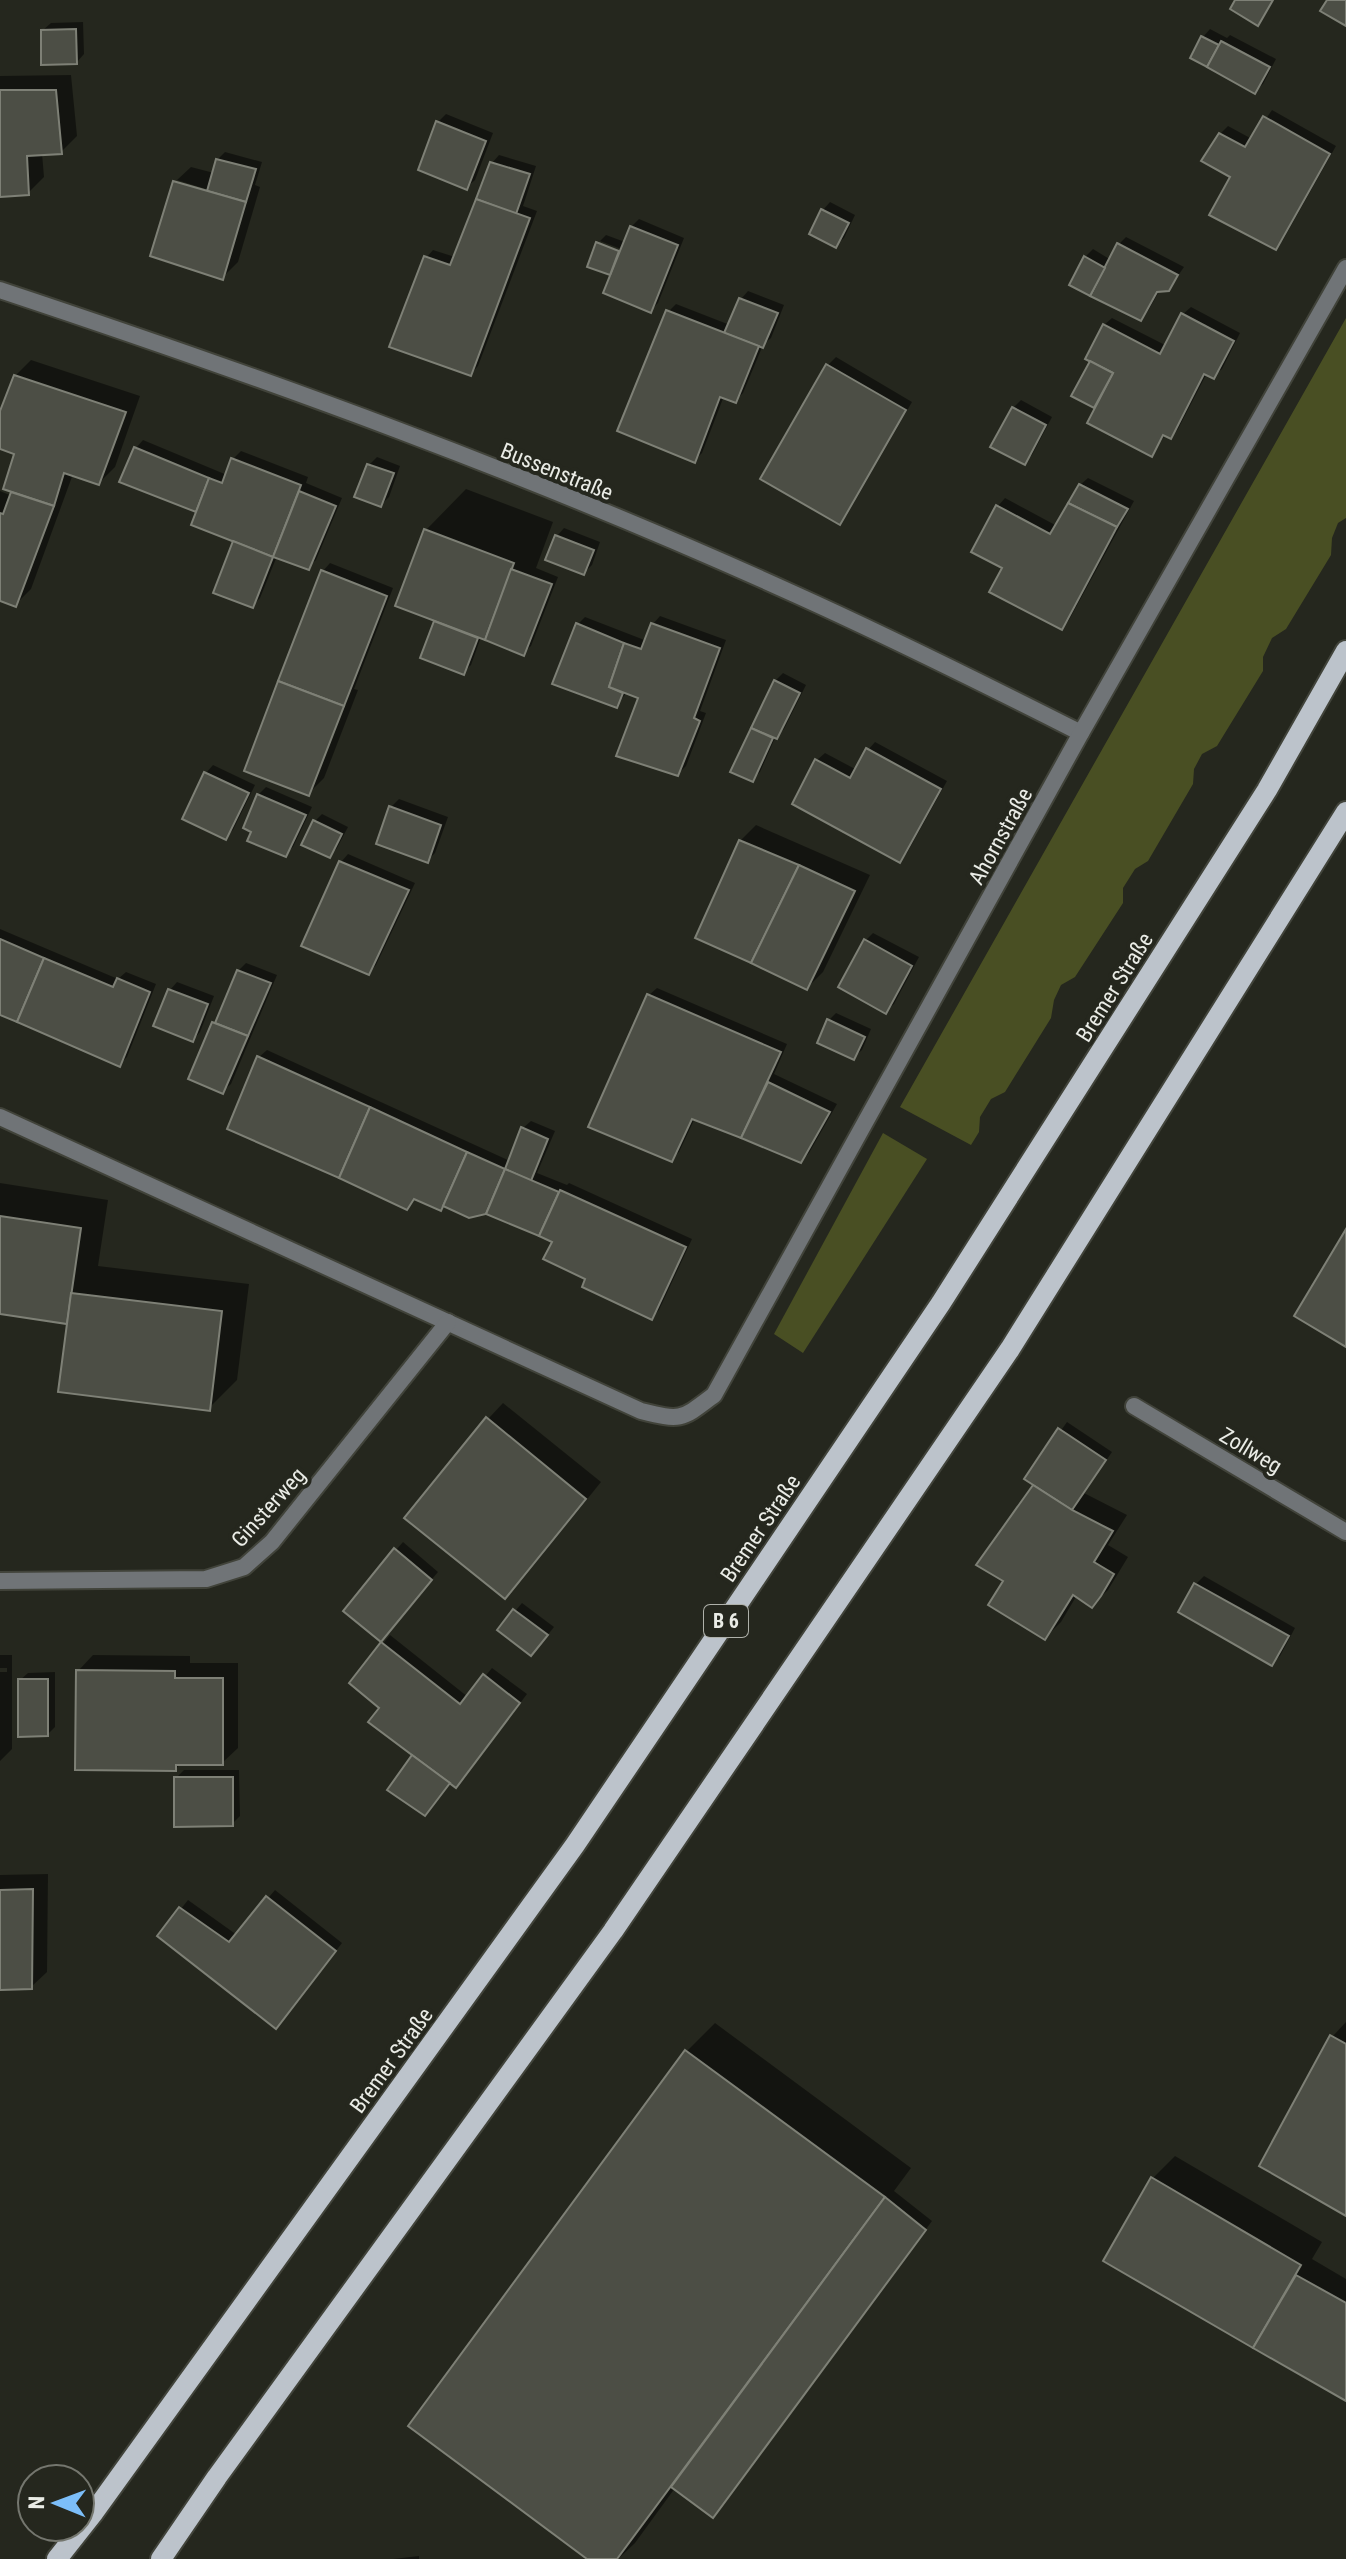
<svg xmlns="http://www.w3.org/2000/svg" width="1346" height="2559" viewBox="0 0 1346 2559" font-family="'Roboto Condensed',sans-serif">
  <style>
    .green { fill: #494f23 }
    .shadow { fill: #0007 }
    .building { fill: #4c4e45; stroke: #7e8076; stroke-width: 2 }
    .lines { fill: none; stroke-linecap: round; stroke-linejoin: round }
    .minor-casing { stroke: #41433a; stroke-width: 20 }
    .primary-casing { stroke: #41433a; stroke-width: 24 }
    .minor { stroke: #707477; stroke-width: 16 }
    .primary { stroke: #bcc3cb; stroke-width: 20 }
    .labels { text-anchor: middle; stroke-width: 8; stroke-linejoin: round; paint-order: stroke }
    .shield { fill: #25271e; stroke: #afb1aa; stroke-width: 2 }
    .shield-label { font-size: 20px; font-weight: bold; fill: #eaece6 }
    .street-label { font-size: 22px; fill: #eaece6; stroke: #25271e }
  </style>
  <rect width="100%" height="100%" fill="#25271e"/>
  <g class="green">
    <path d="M1346,318v200l-8,5 -6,15 -1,17 -45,74 -14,9 -9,19v14l-46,75 -15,8 -8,15 -1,15 -45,77 -13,8 -12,19v15l-48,74 -14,8 -7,15 -3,18 -46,74 -14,7 -11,18 -1,15 -8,13 -71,-38z"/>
    <path d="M883,1133l44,26 -124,194 -29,-19z"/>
  </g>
  <g class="shadow">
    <path d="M83,22l1,32 -7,8 -34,-32 8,-7z"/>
    <path d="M1210,29l17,9 3,-3 46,24 -13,25 -8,7 -52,-54z"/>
    <path d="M71,75l6,61 -16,16 -19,1 2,24 -16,16 -28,2v-119z"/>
    <path d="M1272,110l64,36 -53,94 -7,8 -43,-72 -13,-42 8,-8 24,13z"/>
    <path d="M446,114l47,19 -18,47 -8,7 -29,-65z"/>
    <path d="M225,152l37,10 -7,23 5,2 -22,75 -16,16 -13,-88 -32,-10 14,-13 23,6 3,-13z"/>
    <path d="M499,155l37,11 -13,40 14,5 -59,155 -7,8 -45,-116 7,-8 22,7 37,-94z"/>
    <path d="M830,202l25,13 -11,23 -8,7 -25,-12 12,-23z"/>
    <path d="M639,219l45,19 -26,65 -7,7 -39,-36 -23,-8 10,-25v4l29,11 1,-4 -29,-11 6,-6 19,7 6,-15z"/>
    <path d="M1126,237l58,30 -16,23h-8l-12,21 -8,8 -55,-62 8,-8 18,11 8,-16z"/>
    <path d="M748,291l36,14 -13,33 -8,7 -20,48 -7,7 -12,-4 -22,57 -8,8 -26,-149 8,-8 54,21 11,-26z"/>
    <path d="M1191,307l49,26 -18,36 -8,7 -7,-3 -29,56 -7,8 -5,-3 -15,21 -54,-47 -23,-13 19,-34 11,-36 8,-7 55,28 16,-32z"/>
    <path d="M836,357l76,45 -65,113 -8,7 -76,-44 65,-113z"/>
    <path d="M31,360l109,36 -25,71 -16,16 -26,-9 -42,115 -16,16 -15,-6v-108l12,5 5,-43 -17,-6v-31l15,-40z"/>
    <path d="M1021,400l31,17 -20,38 -8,7 -11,-54z"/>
    <path d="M143,440l84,35 6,-16 8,-8 67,26 -2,6 36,15 -26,62 -8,7 -31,-11 -17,42 -8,8 -16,-66 -37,-29 -63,-63z"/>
    <path d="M377,457l23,9 -11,31 -8,8 -12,-40z"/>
    <path d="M1088,478l46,23 -65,119 -7,8 -57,-61 -7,-61 7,-8 52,28 23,-41z"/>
    <path d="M466,489l87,33 -17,46 22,9 -27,69 -8,7 -42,-16 -10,28 -8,8 -27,-51 1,-2 -40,-15 29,-75z"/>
    <path d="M564,528l36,14 -8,23 -8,8 -27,-37z"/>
    <path d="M330,563l63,25 -39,101 4,1 -34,88 -15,15 14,-222z"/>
    <path d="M660,616l66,24 -26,71 6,2 -20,53 -8,8 -38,-78 -13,-4 -10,13 -40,-80 8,-8 62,24 6,-17z"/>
    <path d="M783,673l23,12 -22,44 -9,9 -15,34 -8,8 -20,-9 43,-90z"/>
    <path d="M875,742l72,39 -40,72 -7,7 -83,-100 8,-7 32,17 11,-20z"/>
    <path d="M213,765l42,20 -22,45 -8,7 -19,-64z"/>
    <path d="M266,787l46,20 -19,40 -8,8 -31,-24 4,-36z"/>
    <path d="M399,799l49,18 -13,36 -8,8 -36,-54z"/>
    <path d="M322,814l26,13 -11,21 -7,8 -16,-34z"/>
    <path d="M756,825l114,50 -47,97 -16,16 -67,-147z"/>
    <path d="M348,854l67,29 -39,82 -7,8 -28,-111z"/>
    <path d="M0,929l118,50 8,-7 30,12 -29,73 -7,7 -120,-50z"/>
    <path d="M873,933l46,24 -25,47 -8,7 -21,-70z"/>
    <path d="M246,963l31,12 -46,109 -8,7 -32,-13 47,-107z"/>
    <path d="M177,982l37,14 -14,36 -7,8 -23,-50z"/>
    <path d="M657,988l130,56 -13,30 63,30 -28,49 -8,8 -106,-43 -16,34 -8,7 -22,-164z"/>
    <path d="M836,1013l35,16 -9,21 -8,7 -25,-37z"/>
    <path d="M267,1050l243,111 13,-33 8,-7 24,10 -18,42 30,12 2,-2 123,56 -33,71 -8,8 -63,-40 -34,-37 -68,-29 -70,-14 -9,10 -148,-151z"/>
    <path d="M0,1183l108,17 -10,66 151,18 -12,96 -28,28 -140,-85 -69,-11z"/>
    <path d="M503,1403l98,79 -80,99 -16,16 -17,-178z"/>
    <path d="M1067,1422l45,30 -28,41 43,22 -19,30 20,12 -20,33 -16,15 -15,-10 -16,27 -16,16 -39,-58 -27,-15 57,-81 -9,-6z"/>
    <path d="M403,1542l35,30 -50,59 8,-81z"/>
    <path d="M1204,1576l91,52 -15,28 -8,7 -92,-52 16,-27z"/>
    <path d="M522,1603l32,24 -15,19 -40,-16z"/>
    <path d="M390,1635l78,62 24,-29 35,26 -64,84 -48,-24 -34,-46 -29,-26z"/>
    <path d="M0,1655h12v94l-12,12v-89h7v-4h-7z"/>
    <path d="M93,1655l97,1v7h48v85l-16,15h-41l-5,6 -98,-98z"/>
    <path d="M55,1672v55l-8,8 -27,-55 8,-7z"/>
    <path d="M184,1770h55l1,46 -8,8 -56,-46z"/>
    <path d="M48,1874l-1,98 -16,15 -31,1v-113z"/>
    <path d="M275,1890l67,53 -58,76 -124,-84 28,-35 49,35z"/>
    <path d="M1346,2022v192l-14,-177z"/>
    <path d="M715,2023l196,145 -17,23 38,30 -211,286 -46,-19 -40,55 -17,16h-27l-180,-133 276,-375z"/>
    <path d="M1175,2156l147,86 -10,17 34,20v119l-240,-137 46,-82z"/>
    <path d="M419,2556v3h-26z"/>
  </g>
  <g class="building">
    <path d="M1235,0h38l-15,26 -28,-17z"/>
    <path d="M1327,0h19v26l-26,-15z"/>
    <path d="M76,29l1,35 -36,1v-35z"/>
    <path d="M1201,36l18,9 -12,22 -17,-9z"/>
    <path d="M1221,41l49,26 -15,27 -48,-27z"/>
    <path d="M0,90h56l6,64 -35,2 2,39 -29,2z"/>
    <path d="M1263,116l67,38 -54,96 -67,-35 21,-38 -29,-16 18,-28 26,14z"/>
    <path d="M436,121l50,20 -19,49 -49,-20z"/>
    <path d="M216,159l40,10 -10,33 -39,-11z"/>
    <path d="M490,162l40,12 -14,40 -40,-15z"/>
    <path d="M173,181l73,21 -23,78 -73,-24z"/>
    <path d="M476,199l54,19 -59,158 -82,-29 35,-91 26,9z"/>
    <path d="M821,209l28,14 -13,25 -27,-14z"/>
    <path d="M630,226l48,19 -27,68 -48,-20z"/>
    <path d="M596,242l23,9 -9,24 -23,-8z"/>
    <path d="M1117,243l61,32 -9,16 -12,1 -16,29 -51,-25z"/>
    <path d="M1084,256l21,12 -15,28 -21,-11z"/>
    <path d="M739,298l39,15 -15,35 -39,-15z"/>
    <path d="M666,310l93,36 -23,57 -16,-6 -25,66 -78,-32z"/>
    <path d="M1181,313l53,28 -20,38 -10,-5 -33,65 -8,-4 -11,22 -65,-34 26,-50 -28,-14 18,-35 57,30z"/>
    <path d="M1090,361l23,12 -19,35 -23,-12z"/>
    <path d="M826,364l80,46 -66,115 -80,-46z"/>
    <path d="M14,375l112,37 -27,73 -35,-12 -10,33 -51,-17 11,-35 -14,-5v-38z"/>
    <path d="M1012,407l34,18 -21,40 -35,-18z"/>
    <path d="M134,447l75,31 -13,34 -77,-30z"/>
    <path d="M231,458l70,27 -28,72 -82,-32 18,-47 13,5z"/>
    <path d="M367,464l27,9 -13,34 -27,-10z"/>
    <path d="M1079,484l49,25 -11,18 -49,-24z"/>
    <path d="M299,491l37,15 -27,64 -36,-13z"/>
    <path d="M11,492l43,14 -38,101 -16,-6v-88l3,1z"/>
    <path d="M1068,503l49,24 -55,103 -73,-38 13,-24 -31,-16 25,-47 54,29z"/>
    <path d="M424,529l90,34 -29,77 -90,-34z"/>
    <path d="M555,535l39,15 -10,25 -39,-15z"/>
    <path d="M233,541l40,16 -20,51 -40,-15z"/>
    <path d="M511,569l41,15 -28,72 -39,-16z"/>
    <path d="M321,570l66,26 -43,110 -66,-25z"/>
    <path d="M434,621l44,17 -14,37 -44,-17z"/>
    <path d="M576,623l48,20 -15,44 14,6 -6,15 -65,-24z"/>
    <path d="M651,623l69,25 -26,70 6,3 -22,55 -62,-20 22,-58 -29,-11 15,-44 17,6z"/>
    <path d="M774,680l26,13 -23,46 -26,-11z"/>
    <path d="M278,681l66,25 -35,90 -65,-25z"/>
    <path d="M751,728l22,10 -20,44 -23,-10z"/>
    <path d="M866,748l75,41 -41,74 -108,-59 23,-45 35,19z"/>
    <path d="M204,772l45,21 -23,47 -44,-21z"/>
    <path d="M257,794l49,21 -20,42 -39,-16 4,-9 -8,-4z"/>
    <path d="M389,806l52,19 -13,38 -52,-19z"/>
    <path d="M313,820l29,14 -12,24 -29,-13z"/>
    <path d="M739,840l60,25 -48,98 -56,-25z"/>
    <path d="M339,861l70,29 -40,85 -68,-29z"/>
    <path d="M799,865l56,26 -48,99 -56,-27z"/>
    <path d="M0,939l44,19 -27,64 -17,-7z"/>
    <path d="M864,939l48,27 -26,48 -48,-27z"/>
    <path d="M44,958l69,29 4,-9 33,14 -30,75 -103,-45z"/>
    <path d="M237,970l34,13 -23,53 -33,-13z"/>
    <path d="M168,989l40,15 -15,38 -40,-16z"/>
    <path d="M647,994l134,58 -40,86 -49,-19 -20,43 -84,-35z"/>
    <path d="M827,1019l38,18 -11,23 -37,-17z"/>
    <path d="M212,1022l36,14 -25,58 -35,-15z"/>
    <path d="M257,1056l113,51 -31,71 -112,-49z"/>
    <path d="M768,1082l62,30 -29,51 -60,-25z"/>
    <path d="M370,1107l97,45 -26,59 -27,-12 -7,11 -68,-32z"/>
    <path d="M521,1127l27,12 -17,42 -26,-12z"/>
    <path d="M467,1152l38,17 -19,45 -17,4 -26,-12z"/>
    <path d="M505,1169l54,23 -20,44 -53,-22z"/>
    <path d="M560,1190l126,57 -34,73 -70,-33 3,-8 -42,-20 9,-17 -13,-6z"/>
    <path d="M0,1216l81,12 -14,96 -67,-10z"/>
    <path d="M1346,1229v118l-52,-31z"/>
    <path d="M71,1293l151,18 -12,100 -152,-19z"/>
    <path d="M486,1417l100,82 -81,100 -101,-81z"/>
    <path d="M1058,1428l48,32 -34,50 -48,-31z"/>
    <path d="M1033,1485l39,25 41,21 -19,31 20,12 -13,22 -9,12 -19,-13 -28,45 -57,-35 15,-24 -27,-16z"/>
    <path d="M394,1548l38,32 -51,62 -38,-31z"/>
    <path d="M1194,1583l95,53 -17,30 -94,-54z"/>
    <path d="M513,1609l35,26 -17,21 -34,-26z"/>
    <path d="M381,1642l79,62 23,-30 37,29 -64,85 -88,-66 11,-14 -30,-25z"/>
    <path d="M76,1670l99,1v7h48v87h-47v6l-101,-1z"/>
    <path d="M18,1679h30v57l-30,1z"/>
    <path d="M412,1755l38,28 -25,33 -38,-26z"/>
    <path d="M174,1777h59v49l-59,1z"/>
    <path d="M33,1889l-1,100 -32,1v-100z"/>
    <path d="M266,1896l70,55 -60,78 -119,-93 22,-29 50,35z"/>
    <path d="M1330,2035l16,9v172l-87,-50z"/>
    <path d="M685,2050l200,147 -268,362h-30l-179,-133z"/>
    <path d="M1151,2177l150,88 -48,83 -150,-87z"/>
    <path d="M885,2197l41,33 -213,288 -42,-31z"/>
    <path d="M1296,2275l50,28v98l-93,-53z"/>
  </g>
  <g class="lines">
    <defs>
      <g id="minor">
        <path d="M0,290c268,89 535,186 792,303 98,44 194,92 289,140"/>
        <path d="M0,1117l641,294c41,10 40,9 73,-16l367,-662 265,-465"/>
        <path d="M1134,1406l212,126"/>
        <path d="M0,1581l206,-2 38,-12 28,-25 176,-220"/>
      </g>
      <g id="primary">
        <path d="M57,2559l37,-47 481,-667 366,-542 326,-513 79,-139"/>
        <path d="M161,2559l56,-82 396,-546 397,-582 336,-537"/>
      </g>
    </defs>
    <use href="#minor" class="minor-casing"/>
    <use href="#primary" class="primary-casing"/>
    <use href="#minor" class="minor"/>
    <use href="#primary" class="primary"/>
  </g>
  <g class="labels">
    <rect class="shield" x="704" y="1605" width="44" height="32" rx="6"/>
    <g class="shield-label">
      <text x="726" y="1628">B 6</text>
    </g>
    <g class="street-label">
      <text transform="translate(557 471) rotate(22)" y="8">Bussenstraße</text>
      <text transform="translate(1000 836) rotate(-61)" y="8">Ahornstraße</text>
      <text transform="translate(1114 987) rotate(-58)" y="8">Bremer Straße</text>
      <text transform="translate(1251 1450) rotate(31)" y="8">Zollweg</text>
      <text transform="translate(268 1507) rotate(-48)" y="8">Ginsterweg</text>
      <text transform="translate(760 1528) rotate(-56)" y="8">Bremer Straße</text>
      <text transform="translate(391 2060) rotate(-54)" y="8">Bremer Straße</text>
    </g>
  </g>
  <g transform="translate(56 2503) rotate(271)"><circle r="38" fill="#25271e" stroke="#74766e" stroke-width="2"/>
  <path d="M0-6L14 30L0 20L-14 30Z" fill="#7cbef9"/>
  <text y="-12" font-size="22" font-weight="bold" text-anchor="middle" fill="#eaece6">N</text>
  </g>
</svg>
